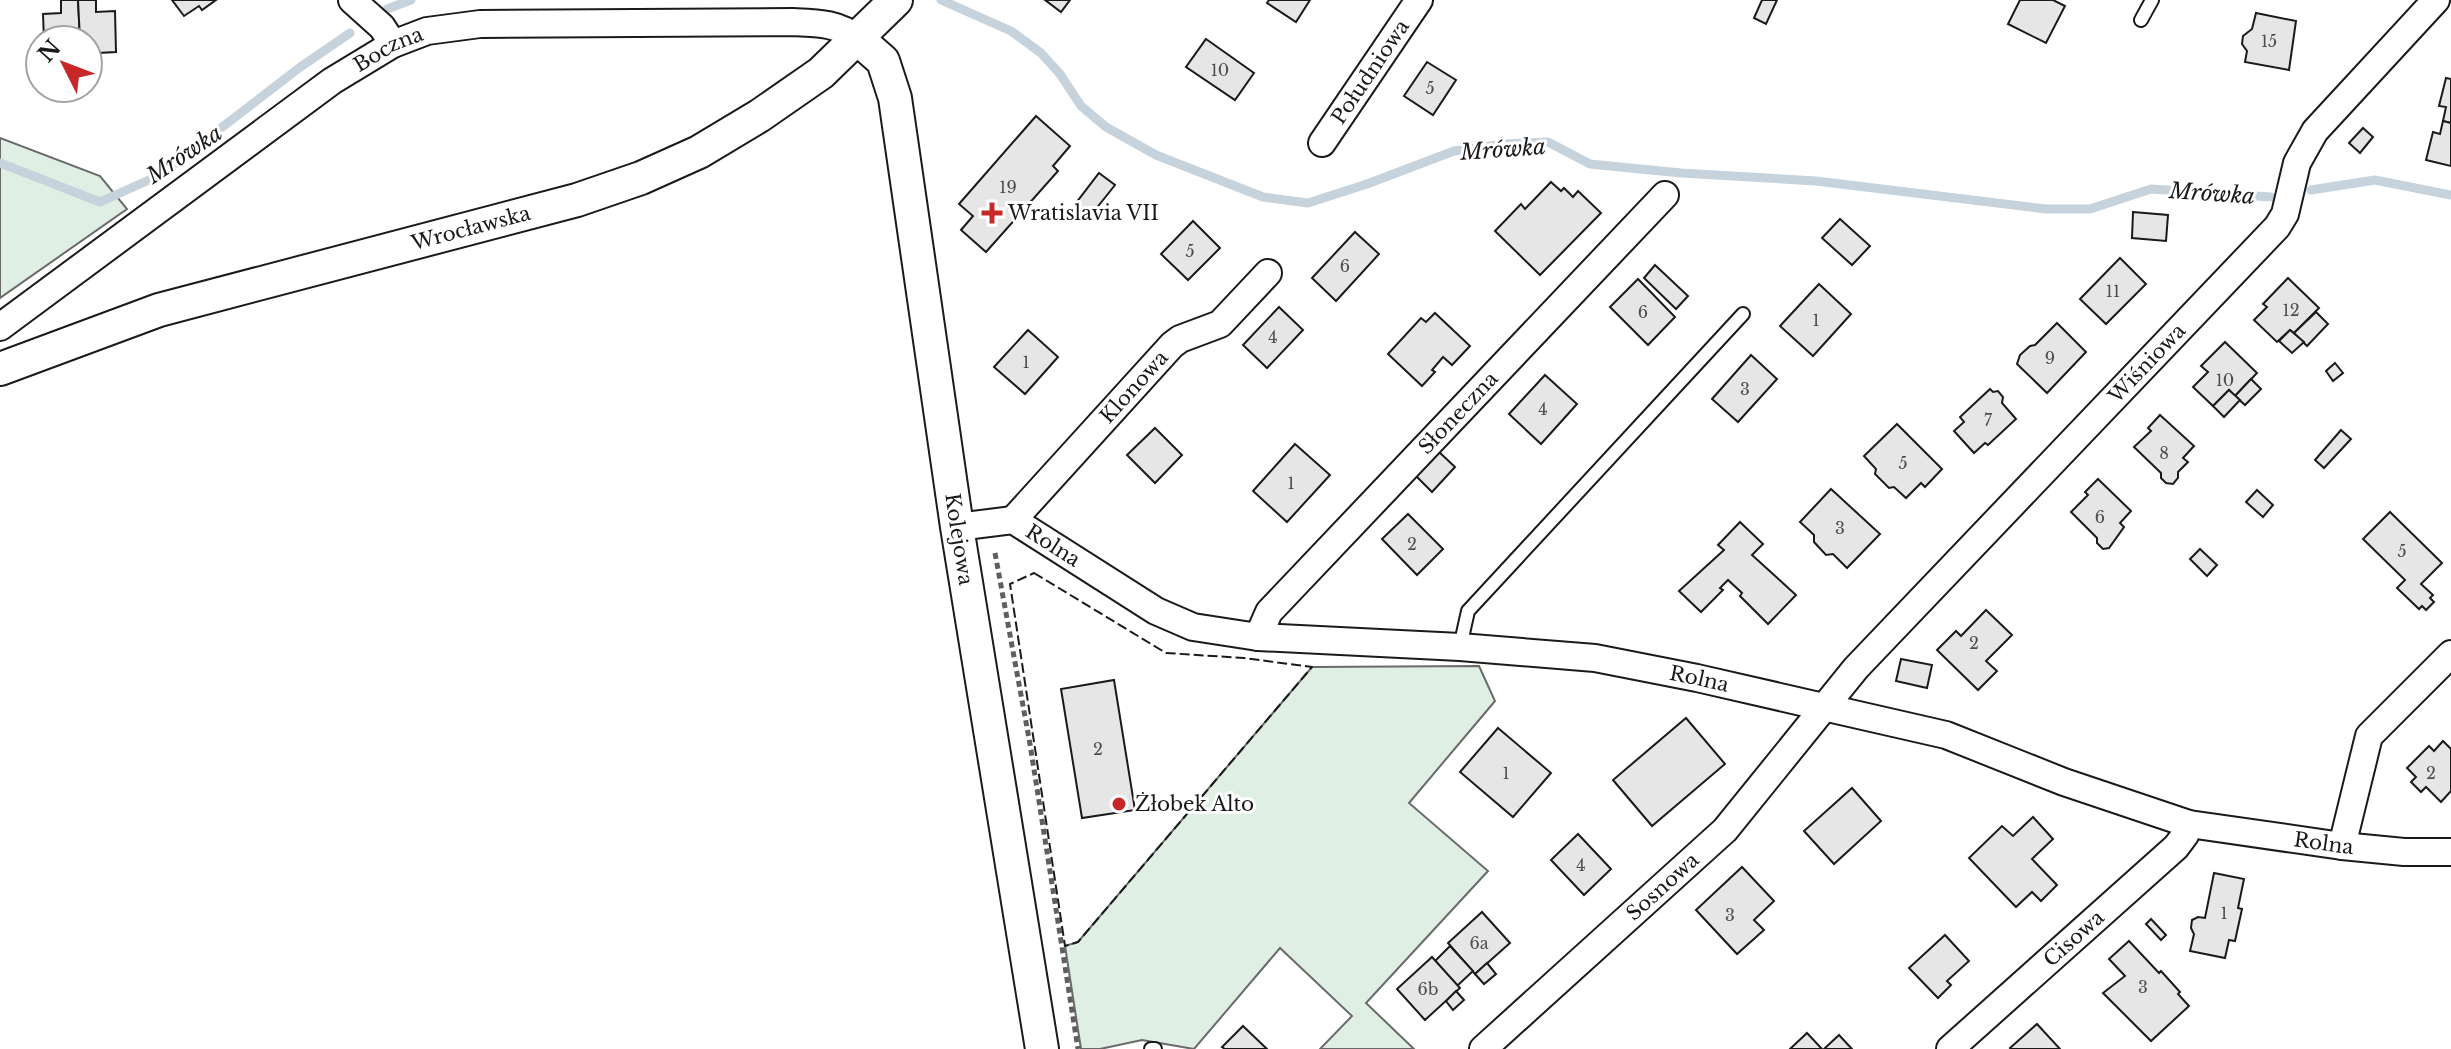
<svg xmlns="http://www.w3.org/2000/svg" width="2451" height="1049" viewBox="0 0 2451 1049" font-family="'Libre Baskerville',serif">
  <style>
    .green { fill: #e0efe3; stroke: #6a6a6a; stroke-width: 2 }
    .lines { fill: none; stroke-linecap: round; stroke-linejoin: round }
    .stream { stroke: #c6d2dc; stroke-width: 9 }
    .building { fill: #e6e6e6; stroke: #1a1a1a; stroke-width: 2 }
    .service-casing { stroke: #1a1a1a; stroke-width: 16 }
    .minor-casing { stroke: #1a1a1a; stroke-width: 30 }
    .tertiary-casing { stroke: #1a1a1a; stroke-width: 36 }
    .path { stroke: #5f5f5f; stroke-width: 5; stroke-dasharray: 6 4; stroke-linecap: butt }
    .service { stroke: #fff; stroke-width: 12 }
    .minor { stroke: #fff; stroke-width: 26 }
    .tertiary { stroke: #fff; stroke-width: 32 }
    .fence { stroke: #1a1a1a; stroke-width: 2; stroke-dasharray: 10 4; stroke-linecap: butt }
    .poi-dot { fill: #c62828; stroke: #fff; stroke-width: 3 }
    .labels { text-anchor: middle; stroke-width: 6; stroke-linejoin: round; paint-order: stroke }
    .number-label { font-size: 16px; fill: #4d4d4d }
    .street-label { font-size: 20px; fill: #1a1a1a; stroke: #fff }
    .poi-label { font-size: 20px; fill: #1a1a1a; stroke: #fff; text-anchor: start }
    .water-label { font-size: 22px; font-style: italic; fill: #1a1a1a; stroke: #fff }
  </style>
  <rect width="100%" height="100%" fill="#fff"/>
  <g class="green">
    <path d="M0,138l100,38 27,33 -127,89z"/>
    <path d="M1479,666l16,35 -86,102 79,68 -122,132 48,46h-94l32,-33 -72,-68 -86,101 -52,-9 -42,9h-19l-16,-103 13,-4 234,-275z"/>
  </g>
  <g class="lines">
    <g class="stream">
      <path d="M941,0l70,31 30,22 19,21 21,32 25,21 50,28 107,42 45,6 59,-19 87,-33 51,-7 43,-2 42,22 91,9 135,8 230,28h44l61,-20 120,8"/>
      <path d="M387,9l24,-9"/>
      <path d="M0,163l100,39 60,-27 139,-107 51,-35"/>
      <path d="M2311,190l64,-10 76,15"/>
    </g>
  </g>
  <g class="building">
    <path d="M61,0h17l2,40h-36l-1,-26 18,-1z"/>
    <path d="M78,0h18v12l19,-1 1,41 -18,1v5l-10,1v-19h-8z"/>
    <path d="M172,0h44l-14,10 -3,-4 -15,10z"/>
    <path d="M1045,0h25l-9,12z"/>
    <path d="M1269,0h41l-14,22 -29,-19z"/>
    <path d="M1762,0h15l-11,24 -12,-6z"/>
    <path d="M2020,0h33l12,6 -19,37 -38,-19z"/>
    <path d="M2256,13l40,8 -7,49 -44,-8 2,-11 -5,-7 1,-8 9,-7z"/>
    <path d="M1206,39l48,34 -19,27 -49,-33z"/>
    <path d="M1427,62l29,18 -23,35 -29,-19z"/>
    <path d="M2446,78l5,1v44l-8,-2 3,-14 -7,-1z"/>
    <path d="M1036,116l34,30 -17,20 5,5 -72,81 -25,-22 12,-14 -14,-12z"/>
    <path d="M2443,121l8,2v43l-25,-6 7,-28 7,2z"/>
    <path d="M2363,128l10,9 -13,16 -11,-10z"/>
    <path d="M1099,173l16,12 -28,35 -14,-13z"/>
    <path d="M1551,182l10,9 3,-3 9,9 5,-6 23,22 -61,62 -45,-44 26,-27 4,5z"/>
    <path d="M2133,212l35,3 -2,26 -34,-3z"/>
    <path d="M1840,219l30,27 -18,19 -30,-27z"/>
    <path d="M1193,221l27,27 -32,32 -27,-26z"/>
    <path d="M1355,232l24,22 -43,47 -24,-23z"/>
    <path d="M2120,258l26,26 -40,40 -26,-25z"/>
    <path d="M1655,265l33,31 -12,13 -32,-31z"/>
    <path d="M2288,278l31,30 -25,25 -4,-3 -13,12 -23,-22 13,-13 -4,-3z"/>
    <path d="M1638,279l37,38 -27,28 -38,-38z"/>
    <path d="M1819,284l32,30 -38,42 -33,-30z"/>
    <path d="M1279,307l24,23 -36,38 -24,-23z"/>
    <path d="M2316,312l12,12 -21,22 -13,-13z"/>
    <path d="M1435,313l35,33 -18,19 -9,-8 -11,13 3,2 -13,14 -34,-32 33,-36 5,4z"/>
    <path d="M2057,323l29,29 -39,41 -30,-29 3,-9 10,-9 5,-1z"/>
    <path d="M1028,330l30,27 -33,37 -31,-27z"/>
    <path d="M2290,330l14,12 -12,11 -13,-12z"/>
    <path d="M2225,342l32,31 -22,23 -6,-6 -16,16 -20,-19 15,-15 -7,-6z"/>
    <path d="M1751,355l26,24 -39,43 -26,-23z"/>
    <path d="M2335,363l8,10 -10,8 -7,-10z"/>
    <path d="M1545,375l32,29 -36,40 -32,-30z"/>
    <path d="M2251,379l10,10 -16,16 -10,-9z"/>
    <path d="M1990,389l3,3 5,-1 5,6 -1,6 14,16 -28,26 -3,-2 -11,10 -20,-22 10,-9 -4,-5z"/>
    <path d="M2229,390l11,10 -16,17 -11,-11z"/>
    <path d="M2160,415l34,31 -11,12 5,4 -10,10v6l-5,6 -7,-1 -5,-5v-5l-27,-26 17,-16 -3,-3z"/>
    <path d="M1897,424l45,45 -17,18 -4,-4 -15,15 -12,-11 -5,1 -14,-14 1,-5 -12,-13z"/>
    <path d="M1155,428l27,27 -27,28 -28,-28z"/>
    <path d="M2341,430l10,9 -27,29 -9,-8z"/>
    <path d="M1295,444l35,31 -43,47 -34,-31z"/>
    <path d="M1437,450l18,17 -23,25 -18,-18z"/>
    <path d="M2098,479l33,32 -11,12 4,4 -15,21 -6,1 -6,-6v-5l-26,-26 17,-17 -3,-3z"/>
    <path d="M1831,489l49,45 -33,34 -14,-14 -7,1 -12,-13v-7l-14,-13z"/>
    <path d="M2257,490l16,15 -10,12 -17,-15z"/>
    <path d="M2390,512l52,51 -21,21 12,11 -3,3 4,4 -8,8 -4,-4 -3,3 -22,-21 8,-8 -42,-41z"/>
    <path d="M1408,514l35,35 -26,26 -35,-36z"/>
    <path d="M1740,522l23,22 -11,11 44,40 -28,29 -28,-28 2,-3 -14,-13 -8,8 3,2 -22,22 -22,-21 45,-41 -6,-5z"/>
    <path d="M2200,549l17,16 -10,11 -17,-17z"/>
    <path d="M1986,610l26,25 -26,26 11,10 -19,19 -41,-40 19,-19 5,5z"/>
    <path d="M1901,659l31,6 -5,23 -31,-7z"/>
    <path d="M1114,680l21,130 -53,8 -21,-129z"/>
    <path d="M1686,718l39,46 -73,62 -39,-46z"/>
    <path d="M1498,728l53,45 -38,44 -53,-45z"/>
    <path d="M2443,741l8,8v42l-10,11 -15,-15 -5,5 -10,-10 5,-5 -9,-9 22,-22 5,5z"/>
    <path d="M1852,788l29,33 -47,43 -30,-33z"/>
    <path d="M2033,817l20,22 -21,20 25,26 -16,16 -9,-9 -16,15 -47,-49 33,-32 11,10z"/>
    <path d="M1578,834l33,35 -27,26 -33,-35z"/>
    <path d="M1742,867l32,34 -20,19 10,10 -27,24 -41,-44z"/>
    <path d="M2214,873l30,6 -6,29 4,1 -7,32 -6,-1 -4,18 -35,-7 4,-17 -3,-6 1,-8 6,-3 7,1z"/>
    <path d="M1482,912l28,31 -35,31 -27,-31z"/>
    <path d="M2151,919l15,16 -5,5 -15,-16z"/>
    <path d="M1945,935l24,26 -22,20 4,4 -13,13 -29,-30z"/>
    <path d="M2129,941l30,32 2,-2 19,21 -2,2 11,12 -38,35 -48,-48 22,-17 -16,-17z"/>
    <path d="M1450,946l23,25 -16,15 -22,-25z"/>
    <path d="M1432,957l28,31 -35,32 -28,-31z"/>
    <path d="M1487,963l9,11 -12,10 -9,-10z"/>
    <path d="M1456,991l8,9 -11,10 -7,-9z"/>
    <path d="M2037,1024l23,25h-49l-1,-1z"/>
    <path d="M1243,1026l24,23h-42l-3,-2z"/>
    <path d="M1807,1033l15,16h-32z"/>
    <path d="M1839,1035l13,14h-28z"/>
  </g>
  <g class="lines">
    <defs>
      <g id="service">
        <path d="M2141,20l11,-20"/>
        <path d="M1460,647l8,-36 275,-297"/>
        <path d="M1151,1049h4"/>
      </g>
      <g id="minor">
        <path d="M352,0l30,27 11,17"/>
        <path id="s1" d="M1322,143l97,-143"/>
        <path id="s2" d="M0,327l332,-246 61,-37 34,-13 53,-7 313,-2c25,1 45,1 65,17"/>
        <path id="s3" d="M1013,520l159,-175 8,-6 40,-15 48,-51"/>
        <path id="s4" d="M957,527l56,-7 143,91 37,16 65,10 202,10 135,11 102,20 249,57 118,47 125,42 153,22 62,6h47"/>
        <path id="s5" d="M1258,637l11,-25 396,-417"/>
        <path d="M2342,846l27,-110 82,-82"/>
        <path id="s6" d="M1483,1049l242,-219 131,-162 421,-441 8,-13 12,-51 18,-32 121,-131"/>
        <path id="s7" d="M1950,1049l226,-202 9,-12 4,-11"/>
      </g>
      <g id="tertiary">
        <path id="s8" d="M858,39l25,22 12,37 62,429 85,522"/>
        <path id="s9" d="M0,369l159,-59 418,-110 64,-22 58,-26 60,-36 62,-43 75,-73"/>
      </g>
    </defs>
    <use href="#service" class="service-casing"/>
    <use href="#minor" class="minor-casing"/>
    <use href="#tertiary" class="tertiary-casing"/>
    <path class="path" d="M995,553l35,191 48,305"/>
    <use href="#service" class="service"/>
    <use href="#minor" class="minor"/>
    <use href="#tertiary" class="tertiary"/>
    <path class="fence" d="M1034,573l132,80 78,5 68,9 -234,275 -13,4 -55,-362z"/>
  </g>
  <g class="poi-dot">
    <path d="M988 201h8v8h8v8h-8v8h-8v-8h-8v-8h8z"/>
    <circle cx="1119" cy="804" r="8"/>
  </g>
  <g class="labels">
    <g class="number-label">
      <text x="2269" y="47">15</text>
      <text x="1220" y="76">10</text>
      <text x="1430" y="94">5</text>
      <text x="1008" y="193">19</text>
      <text x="1190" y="257">5</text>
      <text x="1345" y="272">6</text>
      <text x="2113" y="297">11</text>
      <text x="2291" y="316">12</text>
      <text x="1643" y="318">6</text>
      <text x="1816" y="326">1</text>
      <text x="1273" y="343">4</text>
      <text x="2050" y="364">9</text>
      <text x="1026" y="368">1</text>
      <text x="2225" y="386">10</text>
      <text x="1745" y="395">3</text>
      <text x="1543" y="415">4</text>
      <text x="1988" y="426">7</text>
      <text x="2164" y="459">8</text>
      <text x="1903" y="469">5</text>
      <text x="1291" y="489">1</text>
      <text x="2100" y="523">6</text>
      <text x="1840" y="534">3</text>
      <text x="1412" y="550">2</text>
      <text x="2402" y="557">5</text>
      <text x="1974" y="649">2</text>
      <text x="1098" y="755">2</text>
      <text x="1506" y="779">1</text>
      <text x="2431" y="779">2</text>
      <text x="1581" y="871">4</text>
      <text x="2224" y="919">1</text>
      <text x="1730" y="921">3</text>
      <text x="1479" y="949">6a</text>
      <text x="2143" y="993">3</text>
      <text x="1428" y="995">6b</text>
    </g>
    <g class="street-label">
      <text dy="7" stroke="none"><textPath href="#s2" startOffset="478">Boczna</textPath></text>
      <text dy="7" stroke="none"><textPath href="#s1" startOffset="86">Południowa</textPath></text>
      <text dy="7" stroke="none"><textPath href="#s9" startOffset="492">Wrocławska</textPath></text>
      <text dy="7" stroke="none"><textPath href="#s6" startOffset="956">Wiśniowa</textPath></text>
      <text dy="7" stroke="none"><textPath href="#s3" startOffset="180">Klonowa</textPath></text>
      <text dy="7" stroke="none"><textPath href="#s5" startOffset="302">Słoneczna</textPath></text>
      <text dy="7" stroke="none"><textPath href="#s8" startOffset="518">Kolejowa</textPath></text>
      <text dy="7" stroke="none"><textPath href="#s4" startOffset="104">Rolna</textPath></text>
      <text dy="7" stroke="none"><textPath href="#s4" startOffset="776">Rolna</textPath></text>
      <text dy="7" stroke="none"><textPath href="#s4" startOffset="1424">Rolna</textPath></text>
      <text dy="7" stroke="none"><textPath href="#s6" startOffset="242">Sosnowa</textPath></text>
      <text dy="7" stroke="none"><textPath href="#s7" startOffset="166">Cisowa</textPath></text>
    </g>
    <g class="poi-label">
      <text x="1008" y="220">Wratislavia VII</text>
      <text x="1135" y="811">Żłobek Alto</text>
    </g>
    <g class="water-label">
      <text transform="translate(1503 149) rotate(-4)" y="8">Mrówka</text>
      <text transform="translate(184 154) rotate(-34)" y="8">Mrówka</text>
      <text transform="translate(2212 193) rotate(4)" y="8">Mrówka</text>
    </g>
  </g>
  <g transform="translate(64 64) rotate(312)"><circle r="38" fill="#ffffff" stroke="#a3a3a3" stroke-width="2"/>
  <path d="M0-6L14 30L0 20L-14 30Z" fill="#c62828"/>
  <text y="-12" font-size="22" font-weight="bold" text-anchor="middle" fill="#1a1a1a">N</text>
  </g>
</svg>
